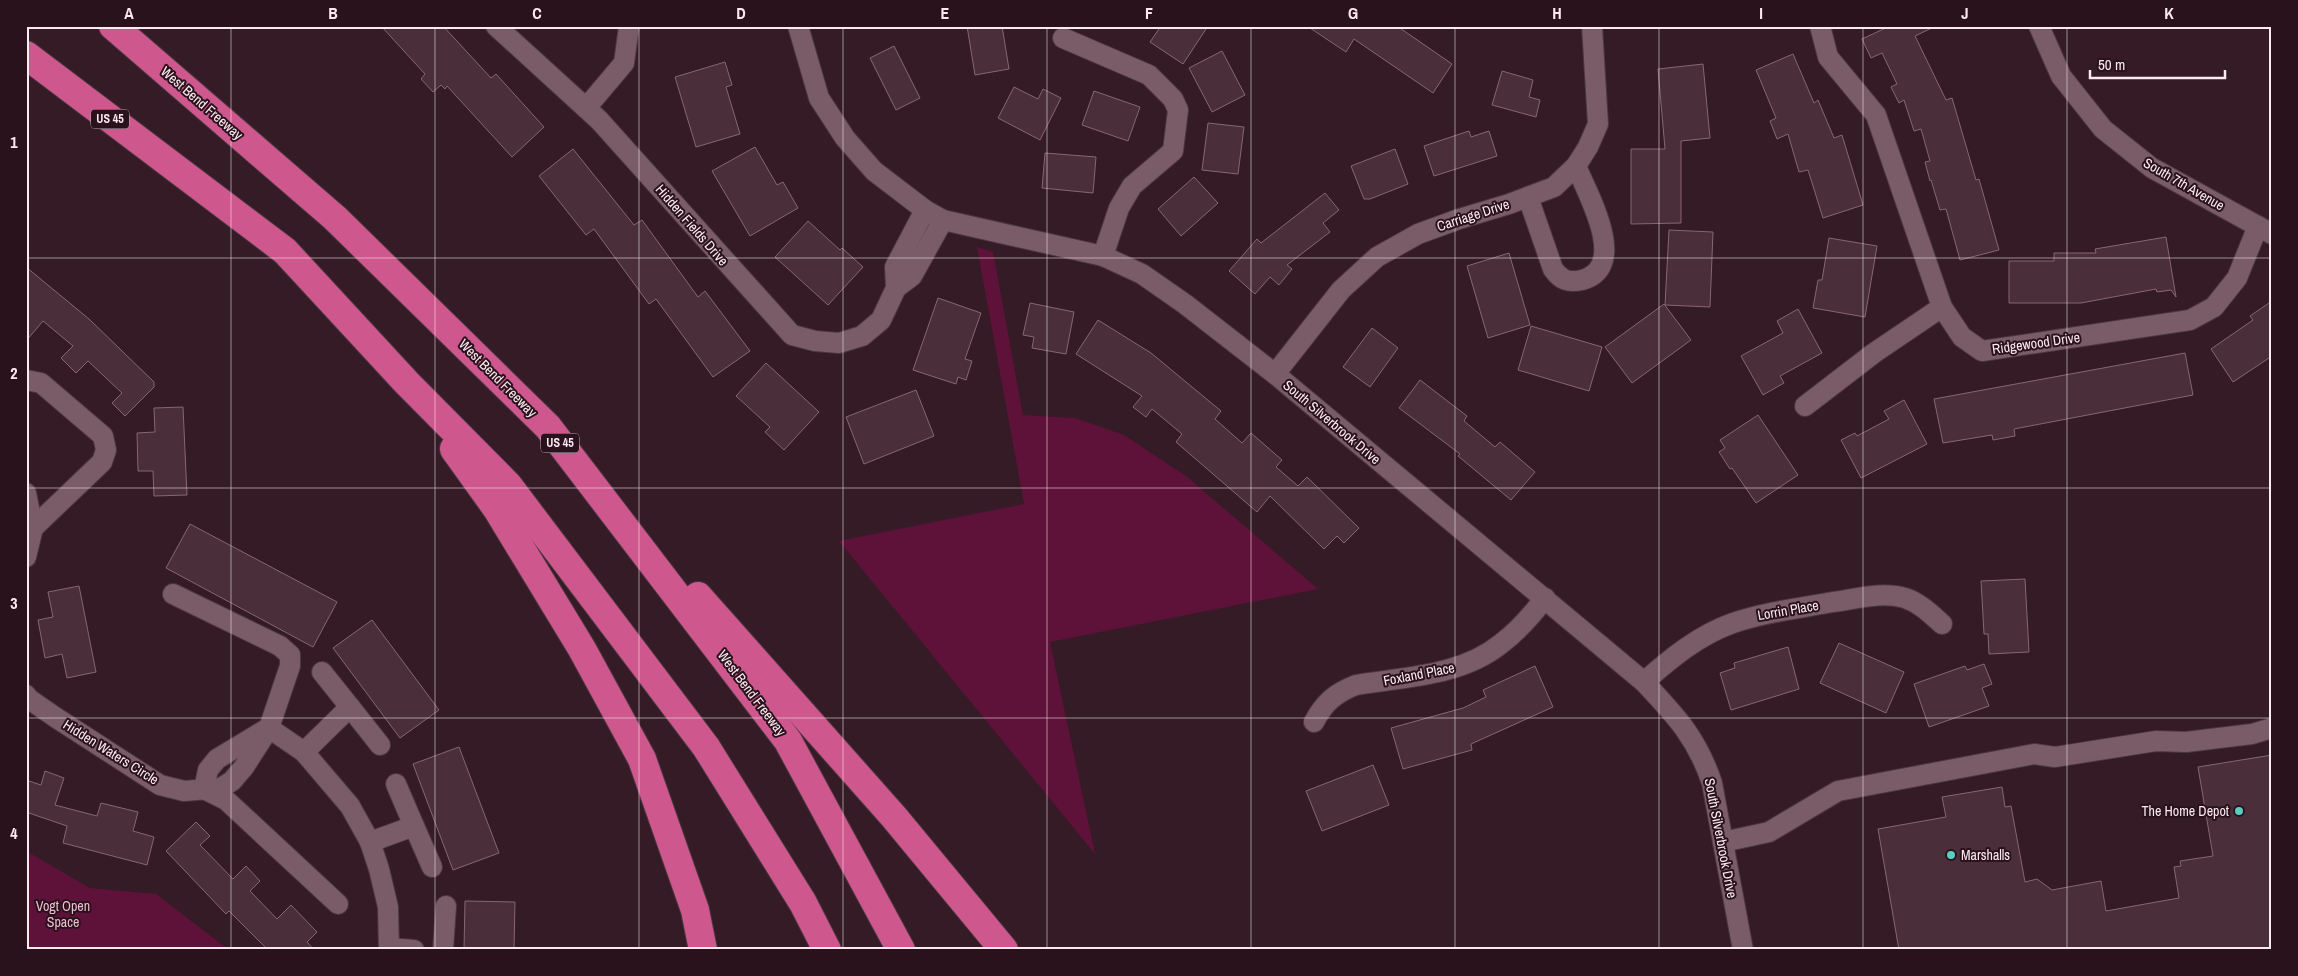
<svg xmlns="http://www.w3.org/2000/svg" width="2298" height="976" viewBox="0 0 2298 976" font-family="'Archivo Narrow',sans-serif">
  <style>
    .green { fill: #5e1239 }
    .building { fill: #4a2f3a; stroke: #866772 }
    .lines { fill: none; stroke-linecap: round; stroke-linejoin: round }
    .minor-casing { stroke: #4c3740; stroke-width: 22 }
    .highway-casing { stroke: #4c3740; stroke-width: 30 }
    .minor { stroke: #795c67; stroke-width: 20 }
    .highway { stroke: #ce588d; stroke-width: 28 }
    .grid { fill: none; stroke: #fceaf0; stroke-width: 1; stroke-opacity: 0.55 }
    .poi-dot { fill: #58cec1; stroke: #2a121c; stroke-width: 2 }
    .labels { text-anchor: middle; stroke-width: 4; stroke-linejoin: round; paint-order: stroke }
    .shield { fill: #2a121c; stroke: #bda9b0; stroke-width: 1 }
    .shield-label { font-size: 12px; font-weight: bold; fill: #fceaf0 }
    .street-label { font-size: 14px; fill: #fceaf0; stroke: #2a121c }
    .poi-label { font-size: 14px; fill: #fceaf0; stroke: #2a121c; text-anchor: end }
    .park-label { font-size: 14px; fill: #f0bdcf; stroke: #2a121c }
    .neatline { fill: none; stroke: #fceaf0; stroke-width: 2 }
    .grid-label { font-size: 16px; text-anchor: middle; font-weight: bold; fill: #fceaf0 }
  </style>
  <rect width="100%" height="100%" fill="#341b25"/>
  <g class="green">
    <path d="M977,247l16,5 30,163 52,3 49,17 62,41 132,113 -268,53 45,212 -256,-313 185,-37z"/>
    <path d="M26,851l64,37 66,6 73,56h-203z"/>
  </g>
  <g class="building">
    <path d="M381,26h62l48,52 5,-4 48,53 -32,30 -65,-71 -2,3 -4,-4 -8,7 -12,-13 4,-5z"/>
    <path d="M967,26h35l7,43 -34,6z"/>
    <path d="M1161,26h47l-25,38 -33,-22z"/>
    <path d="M1307,26h90l55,38 -19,29 -79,-54 -8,13z"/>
    <path d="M1890,26h46l-21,10 31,64 6,-2 24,82 3,-1 20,71 -39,10 -14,-51 -6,1 -9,-30 -1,1 -5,-19 5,-1 -9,-32 -7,2 -10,-31 -5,3 -8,-16 6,-3 -15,-31 -11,5 -9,-19z"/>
    <path d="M894,46l26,52 -24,12 -26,-52z"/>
    <path d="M1222,51l23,44 -33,17 -23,-44z"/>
    <path d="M1793,54l21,49 4,-3 16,38 8,-3 21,70 -40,13 -15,-48 -9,2 -11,-38 -11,5 -7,-18 6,-3 -20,-48z"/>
    <path d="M725,62l7,23 -6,2 14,47 -44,13 -21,-70z"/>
    <path d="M1703,64l7,74 -29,3v82l-50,1v-75h34l-7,-80z"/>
    <path d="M1502,71l31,9 -4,17 11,3 -4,17 -44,-12z"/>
    <path d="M1014,87l24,12 5,-10 18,9 -21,42 -42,-22z"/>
    <path d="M1094,91l46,16 -12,34 -46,-16z"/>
    <path d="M1208,123l36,4 -6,47 -36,-4z"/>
    <path d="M1469,131l2,6 18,-6 8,25 -63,20 -10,-30z"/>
    <path d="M755,147l22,38 6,-3 15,26 -48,28 -38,-65z"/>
    <path d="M573,149l61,76 8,-5 56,77 7,-6 45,60 -37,26 -57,-78 -7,5 -55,-75 -8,6 -47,-59z"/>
    <path d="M1395,149l13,35 -38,15h-6l-13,-33z"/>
    <path d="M1045,153l51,4 -3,36 -51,-5z"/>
    <path d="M1194,177l24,26 -37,33 -23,-27z"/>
    <path d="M1325,193l14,17 -16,13 7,9 -43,33 5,4 -13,16 -9,-8 -15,17 -26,-23 28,-32 4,4z"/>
    <path d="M808,221l32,29 2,-2 21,19 -35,38 -53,-48z"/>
    <path d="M1669,230l44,2 -3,75 -45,-2z"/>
    <path d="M2166,237l10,60 -5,-7 -14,2 -1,-3 -75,14h-72v-42h45v-8h42l-1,-4z"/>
    <path d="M1829,238l48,8 -12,71 -52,-9 5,-28h4z"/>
    <path d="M1509,253l21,72 -42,13 -21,-72z"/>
    <path d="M26,267l63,52 65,63v5l-29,29 -13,-13 10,-10 -34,-32 -12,12 -15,-15 12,-12 -30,-25 -17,20z"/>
    <path d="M938,298l43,15 -16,46 7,2 -6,19 -8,-3 -2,7 -43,-14z"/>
    <path d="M2272,301v55l-39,26 -22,-33 42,-29 -3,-4z"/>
    <path d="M1030,303l44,9 -8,42 -34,-6 2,-11 -11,-2z"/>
    <path d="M1664,304l27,36 -59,43 -27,-36z"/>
    <path d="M1798,309l24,44 -42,23 4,7 -21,12 -22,-39 42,-23 -6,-12z"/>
    <path d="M1098,320l53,33 70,58 -6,8 27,24 9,-10 31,27 -6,7 22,19 9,-9 52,51 -15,15 -7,-7 -13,13 -54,-53 -13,16 -81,-70 6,-8 -30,-25 -6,8 -13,-10 9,-11 -66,-42z"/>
    <path d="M1531,326l71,21 -13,44 -71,-21z"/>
    <path d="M1372,328l26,20 -28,39 -27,-20z"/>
    <path d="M2185,353l8,42 -179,34 1,7 -22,4 -1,-5 -49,8 -9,-44z"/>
    <path d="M766,363l53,49 -35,38 -19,-18 5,-5 -34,-31z"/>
    <path d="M1420,380l47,36 -3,5 31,26 5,-5 35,30 -24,28 -53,-44 2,-2 -61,-46z"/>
    <path d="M916,390l18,46 -70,28 -18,-47z"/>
    <path d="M1904,400l23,44 -66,34 -20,-38 14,-7 2,3 32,-17 -5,-8z"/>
    <path d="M183,407l4,88 -33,1 -1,-25h-15l-1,-38 18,-1 -1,-24z"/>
    <path d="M1758,415l40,60 -42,28 -24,-35 -2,1 -11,-17 6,-4 -5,-8z"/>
    <path d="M190,524l147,78 -24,45 -147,-79z"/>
    <path d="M2025,579l4,73 -40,2 -1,-20h-4l-3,-53z"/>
    <path d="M79,586l17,86 -29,6 -5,-24 -17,4 -7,-38 15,-3 -5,-25z"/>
    <path d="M372,620l67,90 -39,28 -67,-90z"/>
    <path d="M1839,643l65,29 -18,41 -66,-30z"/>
    <path d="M1788,647l11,42 -68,21 -11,-37 15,-5 -1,-5z"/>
    <path d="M1984,664l8,20 -10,4 7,18 -60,21 -15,-43 51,-18 2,4z"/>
    <path d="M1535,666l18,41 -82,37 1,6 -69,19 -12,-41 72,-20 23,-11 -3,-7z"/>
    <path d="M459,747l40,106 -46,17 -40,-106z"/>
    <path d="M2272,755v195h-373l-21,-121 68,-12 -4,-20 60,-10 3,20 6,-1 14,76 12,-3 15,11 49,-9 5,30 73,-13 -5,-31 7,-1 -1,-5 33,-5 -15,-89z"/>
    <path d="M1373,765l16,40 -67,26 -16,-40z"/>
    <path d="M45,771l19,7 -9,27 42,11 4,-13 37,9 -5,19 21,6 -7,28 -84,-22 4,-17 -41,-14v-32l15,5z"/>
    <path d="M196,822l14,14 -10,9 33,34 13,-13 14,15 -10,10 27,28 14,-14 26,27 -10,10 7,8h-46l-39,-39 -3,3 -60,-63z"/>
    <path d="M465,901l50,1 -1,48h-50z"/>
  </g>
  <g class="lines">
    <defs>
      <g id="minor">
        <path d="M496,26l103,94 193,215 23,6 24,2 23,-7 19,-16 15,-32 -1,-21 30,-57"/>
        <path d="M798,26l21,72 26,40 29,33 51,39 18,10 160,36 39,18 43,30 90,70 369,308c32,34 53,56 68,101l31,167"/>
        <path d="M1820,26l8,31 48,58 66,192 20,30 20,14 208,-31 24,-13 23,-29 21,-52"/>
        <path d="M2039,26l22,50 42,53 49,39 120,66"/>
        <path d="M1063,38l86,37 24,24 5,11 -5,41 -41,35 -13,22 -16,48"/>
        <path d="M586,108l38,-45 5,-37"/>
        <path d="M1528,197l25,72c8,11 15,14 29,11 48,-13 5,-87 -6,-114"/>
        <path d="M896,288l16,-12 31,-56"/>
        <path d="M1275,374l66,-84 36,-33 41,-23 41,-15 50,-15 45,-17 22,-21 12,-19 10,-23 -6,-98"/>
        <path d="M26,380l15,3 62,53 3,14 -4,12 -69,66"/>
        <path d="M1805,406l69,-53 68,-46"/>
        <path d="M26,493l7,35 -7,29"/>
        <path d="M322,672l28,35"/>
        <path d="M1644,682c27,-24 55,-47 89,-59 32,-11 67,-15 100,-21 23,-3 49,-11 72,-4 15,5 26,16 37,26"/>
        <path d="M26,695l3,4 26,18 105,68 24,6 37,-3 11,-7 12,-14 25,-39 21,-62v-11l-10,-9 -107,-52"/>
        <path d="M1314,722c10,-19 21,-29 42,-37 49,-8 106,-9 146,-42 17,-13 30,-28 43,-45"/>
        <path d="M269,728l35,24 46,54 20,36 9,27 9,38 1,43"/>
        <path d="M304,752l46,-45 30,38"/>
        <path d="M396,784l18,42"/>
        <path d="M204,789l22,11 112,104"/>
        <path d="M204,789l4,-19 9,-11 48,-29"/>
        <path d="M370,842l44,-16 18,41"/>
        <path d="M1723,842l46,-10 69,-41 196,-37 21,3 101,-16 30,1 66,-8 20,-6"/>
        <path d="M389,948l25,2"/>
        <path d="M443,950l3,-44"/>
      </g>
      <g id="highway">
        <path d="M113,26l222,192 213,209 240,314 113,209"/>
        <path d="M26,55l259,196 122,132 101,102 198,262 97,156 24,47"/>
        <path d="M454,449l43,60 85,140 60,110 53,151 8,40"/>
        <path d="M698,596l196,221 110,133"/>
      </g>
    </defs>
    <use href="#minor" class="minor-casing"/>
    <use href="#highway" class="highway-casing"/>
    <use href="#minor" class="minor"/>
    <use href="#highway" class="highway"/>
  </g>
  <path class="grid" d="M231,26v924M435,26v924M639,26v924M843,26v924M1047,26v924M1251,26v924M1455,26v924M1659,26v924M1863,26v924M2067,26v924M26,258h2246M26,488h2246M26,718h2246"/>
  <g class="poi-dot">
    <circle cx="2239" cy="811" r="5"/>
    <circle cx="1951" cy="855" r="5"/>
  </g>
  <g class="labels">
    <g class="shield">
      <rect x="91" y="109.5" width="38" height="19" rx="4"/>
      <rect x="541" y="433.5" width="38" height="19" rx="4"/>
    </g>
    <g class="shield-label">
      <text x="110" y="123">US 45</text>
      <text x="560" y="447">US 45</text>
    </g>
    <g class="street-label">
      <text transform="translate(202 103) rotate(41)" y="5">West Bend Freeway</text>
      <text transform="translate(2184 184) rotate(30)" y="5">South 7th Avenue</text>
      <text transform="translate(1473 215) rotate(-18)" y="5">Carriage Drive</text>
      <text transform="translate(692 225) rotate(49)" y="5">Hidden Fields Drive</text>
      <text transform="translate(2036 343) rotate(-8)" y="5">Ridgewood Drive</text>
      <text transform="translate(498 378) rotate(45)" y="5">West Bend Freeway</text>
      <text transform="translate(1332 422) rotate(40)" y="5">South Silverbrook Drive</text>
      <text transform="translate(1788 610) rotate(-10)" y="5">Lorrin Place</text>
      <text transform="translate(1419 674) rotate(-11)" y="5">Foxland Place</text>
      <text transform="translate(752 693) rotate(53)" y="5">West Bend Freeway</text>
      <text transform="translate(111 752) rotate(32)" y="5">Hidden Waters Circle</text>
      <text transform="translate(1721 838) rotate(79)" y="5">South Silverbrook Drive</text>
    </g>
    <g class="poi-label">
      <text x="2229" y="816">The Home Depot</text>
      <text x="1961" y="860" text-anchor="start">Marshalls</text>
    </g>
    <g class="park-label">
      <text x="63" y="911">Vogt Open<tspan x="63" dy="16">Space</tspan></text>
    </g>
  </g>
  <rect width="2298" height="976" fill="none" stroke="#2a121c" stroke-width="55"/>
  <path d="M2090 70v8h135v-8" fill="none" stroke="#fceaf0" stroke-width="2.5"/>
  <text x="2098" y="70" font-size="15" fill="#fceaf0" stroke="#2a121c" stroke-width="4" paint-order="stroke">50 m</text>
  <rect x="28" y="28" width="2242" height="920" class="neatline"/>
  <g class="grid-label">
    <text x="129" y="19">A</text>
    <text x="333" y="19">B</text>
    <text x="537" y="19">C</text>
    <text x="741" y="19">D</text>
    <text x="945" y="19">E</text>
    <text x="1149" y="19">F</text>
    <text x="1353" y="19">G</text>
    <text x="1557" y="19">H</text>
    <text x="1761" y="19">I</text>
    <text x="1965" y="19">J</text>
    <text x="2169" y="19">K</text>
    <text x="14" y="148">1</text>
    <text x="14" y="379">2</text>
    <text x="14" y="609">3</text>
    <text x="14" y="839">4</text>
  </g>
</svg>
